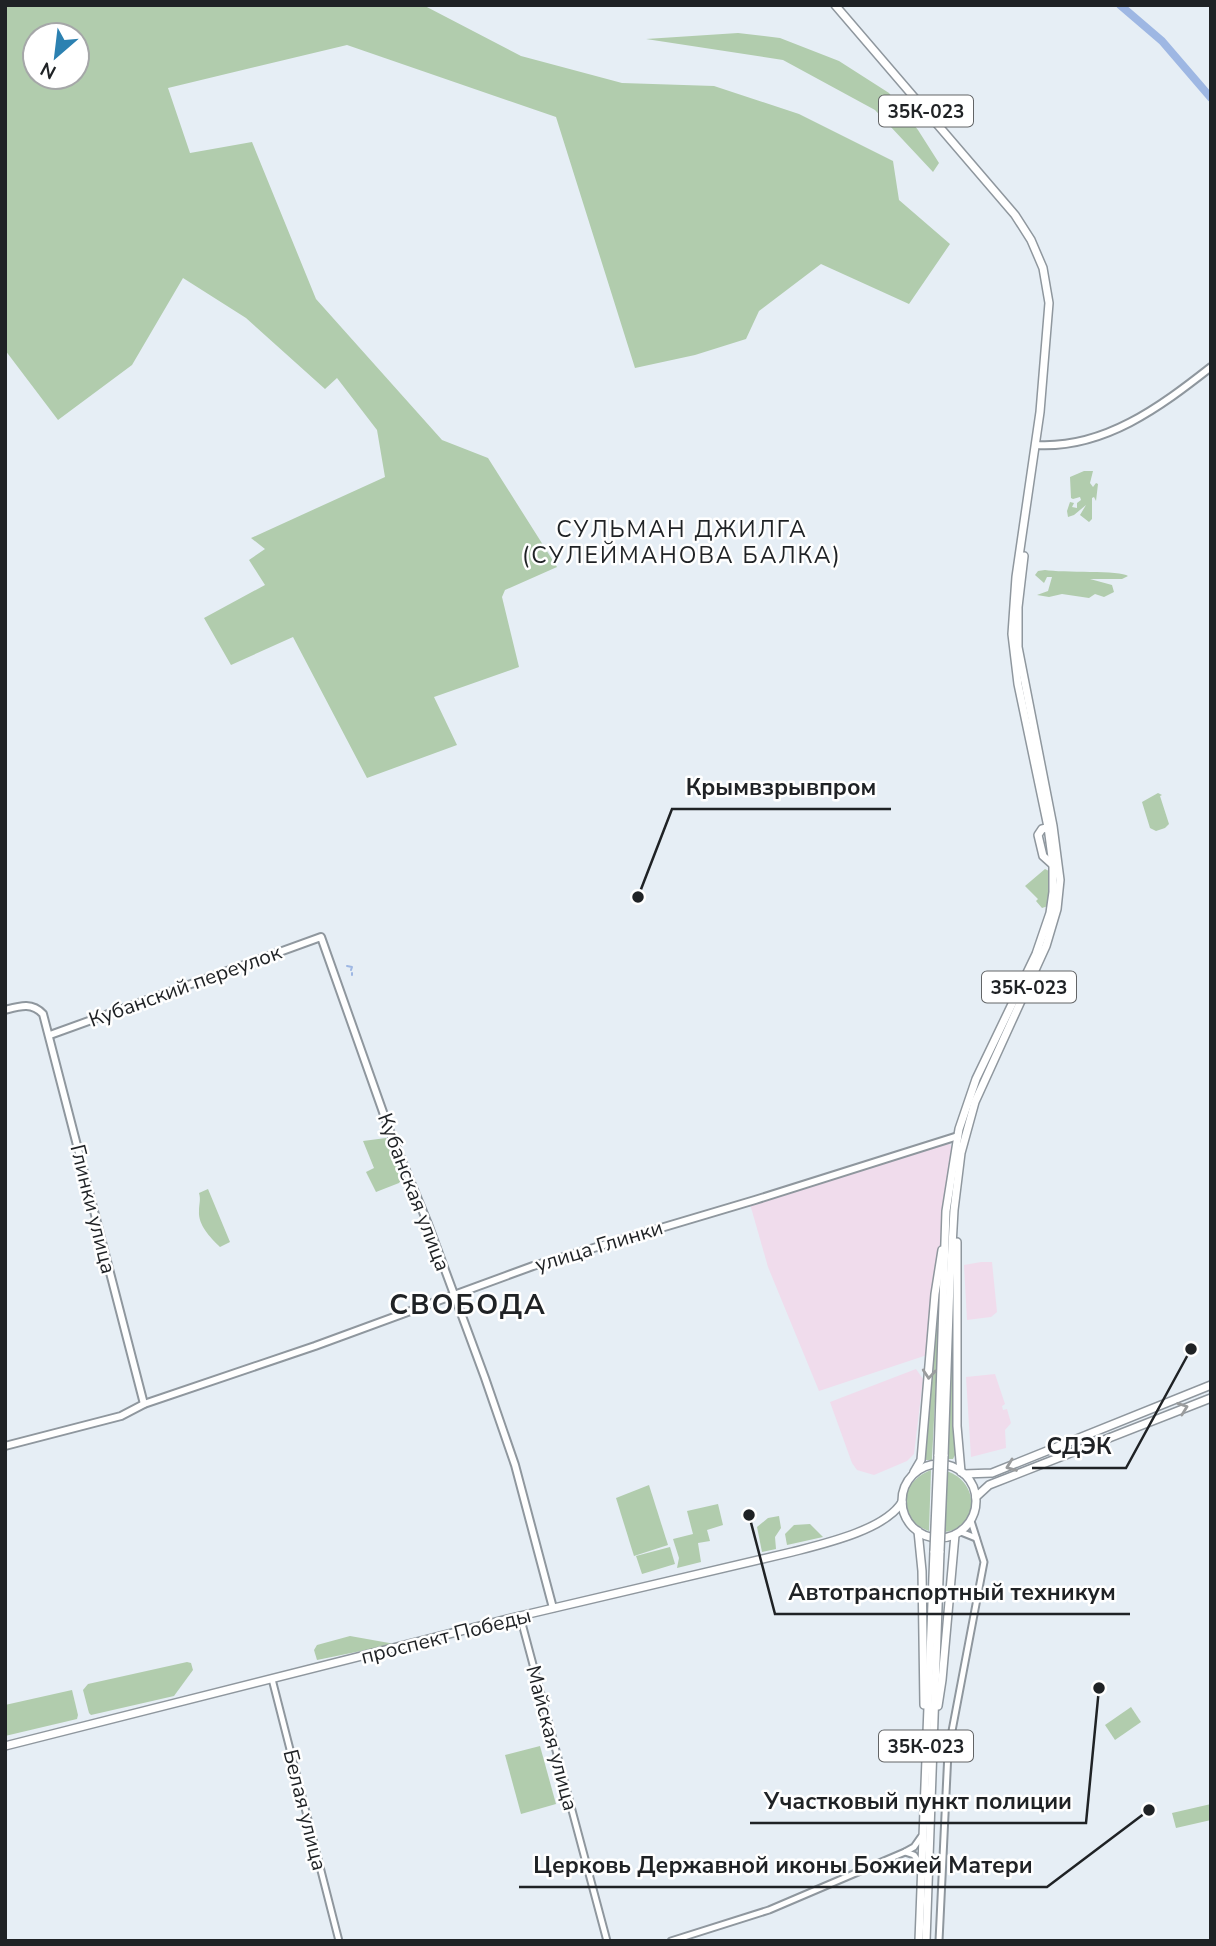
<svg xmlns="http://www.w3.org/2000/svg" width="1216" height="1946" viewBox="0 0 1216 1946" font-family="'Nunito Sans',sans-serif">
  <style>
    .commercial { fill: #f0dcec }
    .green { fill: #b1ccad; fill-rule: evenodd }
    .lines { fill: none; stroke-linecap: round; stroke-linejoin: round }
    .stream { stroke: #9eb7e3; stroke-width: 2 }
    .river { stroke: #9eb7e3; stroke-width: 8 }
    .tertiary-casing { stroke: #8f979e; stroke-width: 9 }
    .secondary-casing { stroke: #8f979e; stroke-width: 10 }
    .primary-casing { stroke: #8f979e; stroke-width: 10 }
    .tertiary { stroke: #fff; stroke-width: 5 }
    .secondary { stroke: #fff; stroke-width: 6 }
    .primary { stroke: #fff; stroke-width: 7 }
    .primary-bridge-casing { stroke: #8f979e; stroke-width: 10; stroke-linecap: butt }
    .primary-bridge { stroke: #fff; stroke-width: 7 }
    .oneway { stroke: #9a9c9d }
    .labels { text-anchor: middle; stroke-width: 5; stroke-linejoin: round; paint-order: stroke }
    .shield { fill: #fff; stroke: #626466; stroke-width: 2 }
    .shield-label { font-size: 19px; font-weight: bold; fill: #1f2225 }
    .street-label { font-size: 21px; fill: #1f2225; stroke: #fff }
    .neighbourhood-label { font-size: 23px; letter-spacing: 2px; fill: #1f2225; stroke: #fff }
    .district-label { font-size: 28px; font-weight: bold; letter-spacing: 2px; fill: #1f2225; stroke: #fff }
    .leader { fill: none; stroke: #1f2225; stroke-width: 2.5 }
    .callout-dot { fill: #1f2225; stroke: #fff; stroke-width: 2.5 }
    .callout-label { font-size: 23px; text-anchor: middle; font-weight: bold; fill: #1f2225; stroke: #fff; stroke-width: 5; stroke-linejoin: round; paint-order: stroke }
  </style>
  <rect width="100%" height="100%" fill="#e6eef5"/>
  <g class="commercial">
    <path d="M945,1142l5,2 2,4 -25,207 -108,36 -51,-124 -18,-63z"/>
    <path d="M981,1262h11l5,50 -6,5 -24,3 -3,-55z"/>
    <path d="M916,1369l7,10 -9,75 -7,7 -33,14 -17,-5 -5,-7 -22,-61z"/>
    <path d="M995,1374l10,30 -3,2 1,4 4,-1 4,14 -6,7 1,18 -35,9 -5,-80z"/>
  </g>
  <g class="green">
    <path d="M5,5h418l98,51 101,27 92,3 85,28 94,47 6,39 51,44 -41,60 -88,-40 -62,47 -13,28 -51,16 -60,13 -79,-251 -209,-72 -179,43 22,65 62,-11 64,157 126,141 46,18 69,109 -52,23 -3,7 17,70 -85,30 23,48 -90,33 -74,-141 -62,28 -27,-47 61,-33 -16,-25 16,-11 -14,-11 134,-61 -8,-47 -40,-52 -12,11 -79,-71 -63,-40 -51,87 -74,55 -53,-70zM35,35h42v42h-42z"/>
    <path d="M738,33l42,5 59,23 50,32 29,37 21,33 -6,9 -58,-62 -92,-50 -137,-21z"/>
    <path d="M1084,471h9l-3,12 3,4 3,-4 2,1 -2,17 -2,-4 -2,1v21l-3,3 -9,-7 6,-10 -12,10 -6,2 -1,-6 3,-9 4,1 -2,4 5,1v-5l4,-3 -1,-3 -7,2 -2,-1 -1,-21z"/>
    <path d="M1045,570c17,3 76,0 83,6l-6,3h-32l22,6 2,7 -10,5 -9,-3 -6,4 -27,-4 -13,3 -12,-2 11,-4 4,-14h-5l-3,6 -9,-8 3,-4z"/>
    <path d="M1158,793l4,2 -2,1 9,28 -4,4 -9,3 -6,-3 -8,-26z"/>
    <path d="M1045,869l4,2 -1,35 -6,2 -6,-7 2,-2 -13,-13z"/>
    <path d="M386,1138l3,2 14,37 -4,6 -23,9 -10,-20 8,-4 -11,-27z"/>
    <path d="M208,1189l22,53 -10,5c-10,-10 -22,-22 -21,-36 0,-7 2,-11 0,-18z"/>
    <path d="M939,1287h2l-9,171v2h-9z"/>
    <path d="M952,1287h2l3,164 -4,8h-6z"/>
    <path d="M931,1470l-2,61c-35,-12 -30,-49 2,-61z"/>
    <path d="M946,1471c36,11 32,59 -3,61z"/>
    <path d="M649,1485l19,60 -34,11 -18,-58z"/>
    <path d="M718,1504l5,21 -16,5 3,11 -12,2 3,19 -24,6 2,-10 -6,-19 20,-5 -6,-23z"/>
    <path d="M779,1516l2,12 -6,9 1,12 -14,3 -5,-25 11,-9z"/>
    <path d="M810,1524l13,13 -36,8 -2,-11 9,-9z"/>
    <path d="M670,1547l5,17 -33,10 -6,-18z"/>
    <path d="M350,1636l45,8 -78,16 -3,-10 3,-5z"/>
    <path d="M187,1662l4,1 2,7 -19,26 -83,19 -2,-2 -6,-23 5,-6z"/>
    <path d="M72,1690l6,25 -1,4 -72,17v-31z"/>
    <path d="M1131,1707l10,15 -26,18 -10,-15z"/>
    <path d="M540,1746l16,58 -35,10 -16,-59z"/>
    <path d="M1211,1804v16l-35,8 -4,-15z"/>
  </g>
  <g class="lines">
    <g class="stream">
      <path d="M347,966l5,1 -1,3"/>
      <path d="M352,973v2"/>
    </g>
    <path class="river" d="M1120,5l42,36 49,57"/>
    <defs>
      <g id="tertiary">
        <path d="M961,1532l15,6"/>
        <path d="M520,1616l87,325"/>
        <path d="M272,1679l67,262"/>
        <path d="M905,1852l9,3 6,9"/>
        <path d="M671,1941l98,-31 136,-58 9,-5 7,-10"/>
        <path d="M939,1941l9,-189 36,-190 -13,-41"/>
      </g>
      <g id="secondary">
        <path d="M1036,445c68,4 124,-38 175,-78"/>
        <path d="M5,1010c15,-4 27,-8 38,4l101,390"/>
        <path d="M50,1035l271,-98 68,192 39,95 57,154 30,87 38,143"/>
        <path d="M5,1446l116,-30 23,-12 171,-58 218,-80 222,-66 203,-64"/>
      </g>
      <g id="primary">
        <path d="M835,5l180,210 16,25 12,28 6,35 -9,109 -24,165 -4,57 6,50 30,143 5,38v27l-3,21 -14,41 -60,125 -17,50 -13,82 -8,245"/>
        <path d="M1051,827l-9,2 -4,6 5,21 10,9"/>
        <path d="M957,1242v184l4,46"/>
        <path d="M944,1456l6,-174 4,-72 7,-57 14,-51 71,-156 11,-37 3,-29 -7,-54 -35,-179v-40l6,-51"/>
        <circle cx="939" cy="1501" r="37"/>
        <path d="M914,1472l7,-12 14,-166 7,-44"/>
        <path d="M964,1474l28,-1 219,-88"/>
        <path d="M976,1497l13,-12 222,-87"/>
        <path d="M918,1531l4,40 2,134"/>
        <path d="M938,1706l4,-26 13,-145"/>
        <path d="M5,1746l515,-130 272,-64c31,-8 93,-22 110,-50"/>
        <path d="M919,1941l15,-390"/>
        <path d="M926,1941l14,-390"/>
      </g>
    </defs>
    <use href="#tertiary" class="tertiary-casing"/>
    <use href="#secondary" class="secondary-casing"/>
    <use href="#primary" class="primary-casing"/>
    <use href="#tertiary" class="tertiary"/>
    <use href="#secondary" class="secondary"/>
    <use href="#primary" class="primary"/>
    <defs>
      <g id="primary-bridge">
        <path d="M934,1551l4,-95"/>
        <path d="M940,1551l4,-95"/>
      </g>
    </defs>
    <use href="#primary-bridge" class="primary-bridge-casing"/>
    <use href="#primary-bridge" class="primary-bridge"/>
  </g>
  <defs><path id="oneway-chevron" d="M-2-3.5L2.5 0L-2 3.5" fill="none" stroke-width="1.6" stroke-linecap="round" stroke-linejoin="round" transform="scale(1.75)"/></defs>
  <g class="oneway">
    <use href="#oneway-chevron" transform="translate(929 1374) rotate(95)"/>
    <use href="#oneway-chevron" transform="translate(1183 1408) rotate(-20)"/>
    <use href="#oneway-chevron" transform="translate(1011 1466) rotate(159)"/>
  </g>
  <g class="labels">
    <g class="shield">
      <rect x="879" y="95.5" width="94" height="31" rx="5"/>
      <rect x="982" y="971.5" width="94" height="31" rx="5"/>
      <rect x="879" y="1730.5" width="94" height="31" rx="5"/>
    </g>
    <g class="shield-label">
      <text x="926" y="118">35К-023</text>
      <text x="1029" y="994">35К-023</text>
      <text x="926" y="1753">35К-023</text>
    </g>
    <g class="street-label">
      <text transform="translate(185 986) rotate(-20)" y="7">Кубанский переулок</text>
      <text transform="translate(414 1192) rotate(69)" y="7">Кубанская улица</text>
      <text transform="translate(93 1209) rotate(76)" y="7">Глинки улица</text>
      <text transform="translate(599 1246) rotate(-17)" y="7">улица Глинки</text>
      <text transform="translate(446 1636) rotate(-14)" y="7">проспект Победы</text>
      <text transform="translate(552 1738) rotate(75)" y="7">Майская улица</text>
      <text transform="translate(305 1810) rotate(76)" y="7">Белая улица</text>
    </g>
    <g class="neighbourhood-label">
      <text x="682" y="537">СУЛЬМАН ДЖИЛГА<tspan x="682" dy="26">(СУЛЕЙМАНОВА БАЛКА)</tspan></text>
    </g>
    <g class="district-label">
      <text x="468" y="1314">СВОБОДА</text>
    </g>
  </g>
  <path class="leader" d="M638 897L672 809H891M1191 1349L1126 1468H1032M749 1515L775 1614H1130M1099 1688L1086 1823H750M1149 1810L1047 1887H519"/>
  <g class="callout-dot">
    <circle cx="638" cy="897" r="7"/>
    <circle cx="1191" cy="1349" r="7"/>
    <circle cx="749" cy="1515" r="7"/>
    <circle cx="1099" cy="1688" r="7"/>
    <circle cx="1149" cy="1810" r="7"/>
  </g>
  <g class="callout-label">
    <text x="781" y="795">Крымвзрывпром</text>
    <text x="1079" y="1454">СДЭК</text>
    <text x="952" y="1600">Автотранспортный техникум</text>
    <text x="918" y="1809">Участковый пункт полиции</text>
    <text x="783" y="1873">Церковь Державной иконы Божией Матери</text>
  </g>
  <rect width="1216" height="1946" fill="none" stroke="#1f2225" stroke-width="14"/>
  <g transform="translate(56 56) rotate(208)"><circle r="33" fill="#ffffff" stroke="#a5a7a8" stroke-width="2"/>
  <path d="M0-5L12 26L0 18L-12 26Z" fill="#2c81b1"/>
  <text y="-10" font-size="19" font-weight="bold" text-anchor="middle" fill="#1f2225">N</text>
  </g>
</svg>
